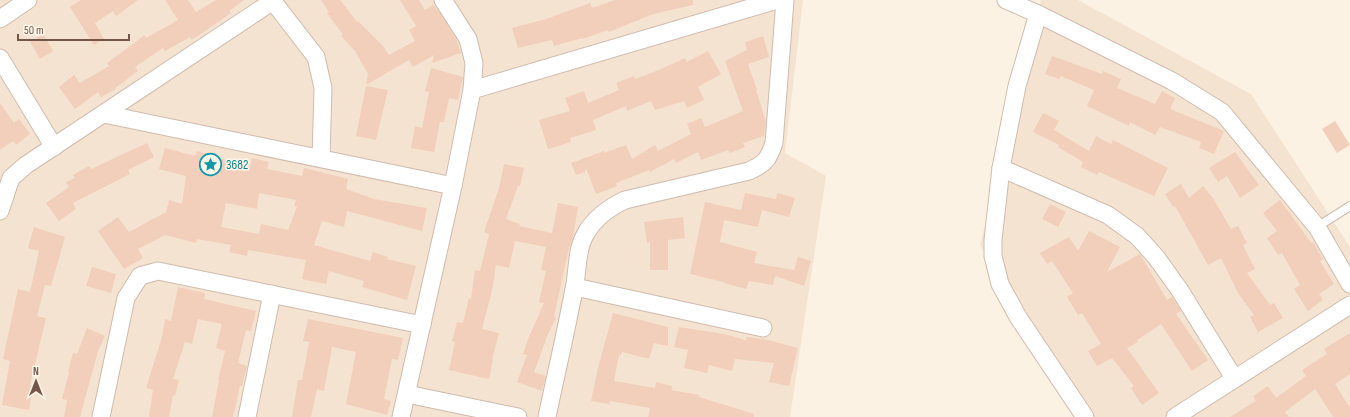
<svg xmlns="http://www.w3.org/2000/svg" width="1350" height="417" viewBox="0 0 1350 417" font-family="'Sofia Sans Condensed',sans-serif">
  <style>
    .residential { fill: #f4e3d1 }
    .building { fill: #f2cfba; fill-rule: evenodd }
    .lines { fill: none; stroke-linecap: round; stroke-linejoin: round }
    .lane-casing { stroke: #d0bbad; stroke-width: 10 }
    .street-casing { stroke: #d0bbad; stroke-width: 19 }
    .lane { stroke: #fff; stroke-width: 8 }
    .street { stroke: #fff; stroke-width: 17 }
    .labels { text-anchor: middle; stroke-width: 3.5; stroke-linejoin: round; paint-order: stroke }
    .culture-label { font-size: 13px; fill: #0d838f; stroke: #fff6e9; text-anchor: start }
  </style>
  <rect width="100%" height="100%" fill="#fcf2e3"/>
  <g class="residential">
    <path d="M0,0h803l-18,153 41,23 -36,241h-790z"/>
    <path d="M1041,0h37l173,94 99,153v170h-272l-98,-172z"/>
  </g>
  <g class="building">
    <path d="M81,0h57l-22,16 -3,-5 -18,12 9,16 -10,6 -24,-38z"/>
    <path d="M165,0h23l8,12 20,-12h28l-15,11 2,2 -39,27 -2,-3 -25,14 -2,-3 -28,19 3,4 -23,17 1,1 -15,8 -3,-5 -23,17 -16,-22 15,-12 6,8 29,-17 -2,-3 38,-28 1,3 32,-18z"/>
    <path d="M321,0h19l17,22 1,-1 25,25 6,9 26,-14 -6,-11 7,-4 -16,-26h19l6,10 8,-5 7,8 16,26 5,14 -29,10 2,-8 -21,12 -4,-7 -43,25 2,-11 -13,-23 -14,-15 2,-1 -16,-22 2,-1z"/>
    <path d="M615,0h78v5l-40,9 -44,18 -1,-2 -26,9v-1l-28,8 -2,-6 -34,8 -6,-20 34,-9 44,-16 2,5z"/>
    <path d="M43,34l10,17 -13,8 -10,-17z"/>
    <path d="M763,36l6,21 -21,7 9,26h-1l10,32 -2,14 -21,7 2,4 -15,6 -2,-3 -27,10 -3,-8 -22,11 -2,-4 -24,13 -1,-2 -33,13 1,3 -21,8 -10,-26 -1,4 -9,3 -5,-12 33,-12v2l22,-8 6,14 23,-14 3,6 33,-17 -4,-10 14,-6 4,9 38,-16 -18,-50 22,-11 -2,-8z"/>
    <path d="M708,51l13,23 -23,13 6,13 -17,8 -3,-7 -29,9 -4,-9 -24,10 -1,-5 -33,14 3,10 -26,8 1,4 -23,7 -9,-29 31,-9 -5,-13 19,-7 4,12 31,-13 -3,-7 18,-7 1,3 24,-9 26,-12 2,4z"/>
    <path d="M1052,56l50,18 1,-3 18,8 -4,9 38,16 7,-13 13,7 -5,11 54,22 -10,23 -15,-6 2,-6 -41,-15 -5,8 -25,-13 -1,4 -42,-20 7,-16 -33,-14 -2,3 -14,-5z"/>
    <path d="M431,68l32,9 -5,23 -9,-2 -5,24h-4l-6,30 -23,-4 4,-22 7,2 7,-36 -4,-1z"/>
    <path d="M366,86l22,4 -12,50 -20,-4z"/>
    <path d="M0,103l14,20 5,-4 11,15 -14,11 -3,-4 -13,9z"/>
    <path d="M1043,113l16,8 -5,9 35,21 7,-15 15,8 2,-4 55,28 -14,28 -55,-24 -2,3 -16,-8 2,-5 -25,-15 1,-2 -26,-13z"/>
    <path d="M1335,121l15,24 -13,8 -15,-24z"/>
    <path d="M147,143l7,14 -26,13 2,4 -57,29 3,6 -17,12 -13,-18 23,-16 -3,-5 9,-4 -2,-3 16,-9 2,3z"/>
    <path d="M165,148l30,8 2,-5 53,17 2,-10 17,4 -2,7 35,7 2,-8 44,11 -2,10 28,10 53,9 -5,23 -75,-20 -3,16 -22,-6 -8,24 56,16 3,-9 15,5 -1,2 29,7 -9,34 -45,-13 2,-6 -35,-10 -3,13 -24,-5 4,-19 -58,-10 -1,6 -18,-4 2,-7 -34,-6 -1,4 -31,-8 -27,14 5,9 -19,11 -26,-38 20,-14 11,15 37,-20 3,-12 13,4 4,-28 -27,-7zM259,193l37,7 -2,6 3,1 -9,23 -27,-6 -2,10 -38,-7 5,-24 31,6z"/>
    <path d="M1235,152l24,33 -19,13 -13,-22 -9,6 -9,-14z"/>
    <path d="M504,164l20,4 -4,18h-2l-12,33 14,5 -1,2 33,7 6,-30 20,4 -5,30 -5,15 -14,65 2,1 -8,16 -14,38 12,4 -4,15 -25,-9 10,-27 -4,-1 5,-15 16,-36 -5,-1 7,-31 -5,-1 5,-23 -31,-6 -6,27 -13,-3 -4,26 -10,38 17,4 -7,26h1l-4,20 -40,-9 6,-28 -3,-1 5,-19 6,1 6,-25 2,1 4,-29 5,1 9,-37 -5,-2 15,-44z"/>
    <path d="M1181,184l8,14 14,-12 10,12 18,31 7,-3 9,17 -4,2 12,24 -8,4 23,32 4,-2 9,15 -25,14 -8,-15 4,-2 -16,-22 -17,-35 -13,7 -33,-59 -2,1 -8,-13z"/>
    <path d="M745,193l31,6 1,-6 18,5 -6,19 -27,-7 -4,17 -34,-7 -4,22 37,10 -3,11 40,7 4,-13 13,4 -7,25 -29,-10 -2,9 -24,-4 -3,8 -22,-6v-1l-34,-8 15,-72 36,8z"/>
    <path d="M1280,200l32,44 1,-2 10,17 -3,2 14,23 -15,10 4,6 -15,11 -14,-22 6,-4 -18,-32 -4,2 -11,-17 10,-7 -14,-18z"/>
    <path d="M1050,204l16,8 -8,15 -16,-8z"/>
    <path d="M683,217l2,21 -17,2v30h-18v-28l-3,1 -3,-21z"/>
    <path d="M34,227l31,10 -14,49 -6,-1 -8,31 9,2 -16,67 3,1 -4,24 -27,-5 8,-44 -7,-2 15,-70 12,3 9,-41 -11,-3z"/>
    <path d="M1089,231l31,16 -13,25 33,-18 27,46 5,-3 9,14 -5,3 32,46 -16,11 -31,-47 -24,16 1,2 -11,6 32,45 -17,12 -11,-17 3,-2 -22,-28 -15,8 -9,-15 13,-7 -19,-31 -4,2 -11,-18 6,-4 -21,-32 -5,3 -7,-11 29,-16 9,14z"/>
    <path d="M92,267l24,7 -5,19 -25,-7z"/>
    <path d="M178,287l27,6 -1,6 52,12 -5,20 -5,-1 -8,33 9,3 -5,20h-2l-7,31h-21l7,-37h-1l7,-29 -9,-3 6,-24 -24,-5 -6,25 -7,-2 -12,37 6,1 -4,16 -2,-1 -4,22h-20l4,-27 -7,-2 16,-51 3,-18 6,2z"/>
    <path d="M613,313l55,14v19l-14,-3 -5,16 -27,-7 -1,3h-2l-5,26 41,7 1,-6 16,4 -1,4 28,5v2l55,17v3h-106l2,-9 -40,-7 -1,3 -18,-3 7,-33z"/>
    <path d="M308,319l95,19 -5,22 -6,-1 -8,40 7,2 -4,14 -41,-11 10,-52 -24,-5 -8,44 -7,-2 -6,28h-19l6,-37h4l7,-38 -6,-1z"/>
    <path d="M679,327l45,7 22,6v-3l18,2 34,9 -9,38 -20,-4 5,-19 -39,-4 -3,12 -23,-6 -2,8 -23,-5 4,-18 -14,-3z"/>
    <path d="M87,328l18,8 -7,15 -18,66h-16l3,-17 -5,-1 7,-26 -1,-1 5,-19 4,1z"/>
    <path d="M1350,333v41l-15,10 15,24v9h-17l-18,-28 -30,23 4,5h-59l26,-16 -3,-5 15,-10 8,12 30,-22 -4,-6 25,-16 -3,-5z"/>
  </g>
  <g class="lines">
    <defs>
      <path id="lane" d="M1317,227l33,-21"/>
      <g id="street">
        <path d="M272,0l44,57 7,31 -2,70"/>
        <path d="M1006,0l32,14 134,67 50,31 95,115 33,57"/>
        <path d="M1038,14l-21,72 -16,82 -8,72v16l7,28 18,33 67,100"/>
        <path d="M0,19l28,-19"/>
        <path d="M0,58l54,89"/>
        <path d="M472,90l305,-90"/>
        <path d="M104,114l349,72"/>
        <path d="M1001,168l107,47 29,21 19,21 23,32 55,89"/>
        <path d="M0,211l11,-33 15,-13 247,-164"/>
        <path d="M575,287l188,41"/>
        <path d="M407,394l111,23"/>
        <path d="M101,417l25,-119 14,-22 18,-5 264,54"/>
        <path d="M247,417l25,-123"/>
        <path d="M401,417l52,-231 19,-96 2,-27 -6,-24 -25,-39"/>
        <path d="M547,417c9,-43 19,-85 27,-128 4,-17 2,-39 11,-54 9,-17 23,-27 40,-35l124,-29c17,-8 19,-11 25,-28l11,-143"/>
        <path d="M1175,417l175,-112"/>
      </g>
    </defs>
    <use href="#lane" class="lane-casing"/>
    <use href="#street" class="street-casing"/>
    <use href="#lane" class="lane"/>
    <use href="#street" class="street"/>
  </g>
  <defs>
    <symbol id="sight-ring" viewBox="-11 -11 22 22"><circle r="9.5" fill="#fff6e9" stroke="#0f9aa8" stroke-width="1.5"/><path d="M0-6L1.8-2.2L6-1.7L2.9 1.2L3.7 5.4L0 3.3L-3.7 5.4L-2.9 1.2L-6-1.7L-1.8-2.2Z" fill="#0f9aa8"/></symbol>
  </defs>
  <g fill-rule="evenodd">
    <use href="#sight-ring" x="198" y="152" width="25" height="25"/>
  </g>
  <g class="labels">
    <g class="culture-label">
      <text x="226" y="169">3682</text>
    </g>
  </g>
  <g transform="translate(36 381)" stroke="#fff6e9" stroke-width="3" paint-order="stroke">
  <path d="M0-3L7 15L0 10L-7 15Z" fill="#755749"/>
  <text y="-6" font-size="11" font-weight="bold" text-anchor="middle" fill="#755749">N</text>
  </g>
  <path d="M18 34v6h111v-6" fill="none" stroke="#755749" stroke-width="2"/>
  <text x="24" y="34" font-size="12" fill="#755749" stroke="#fff6e9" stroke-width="3" paint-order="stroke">50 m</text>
</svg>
